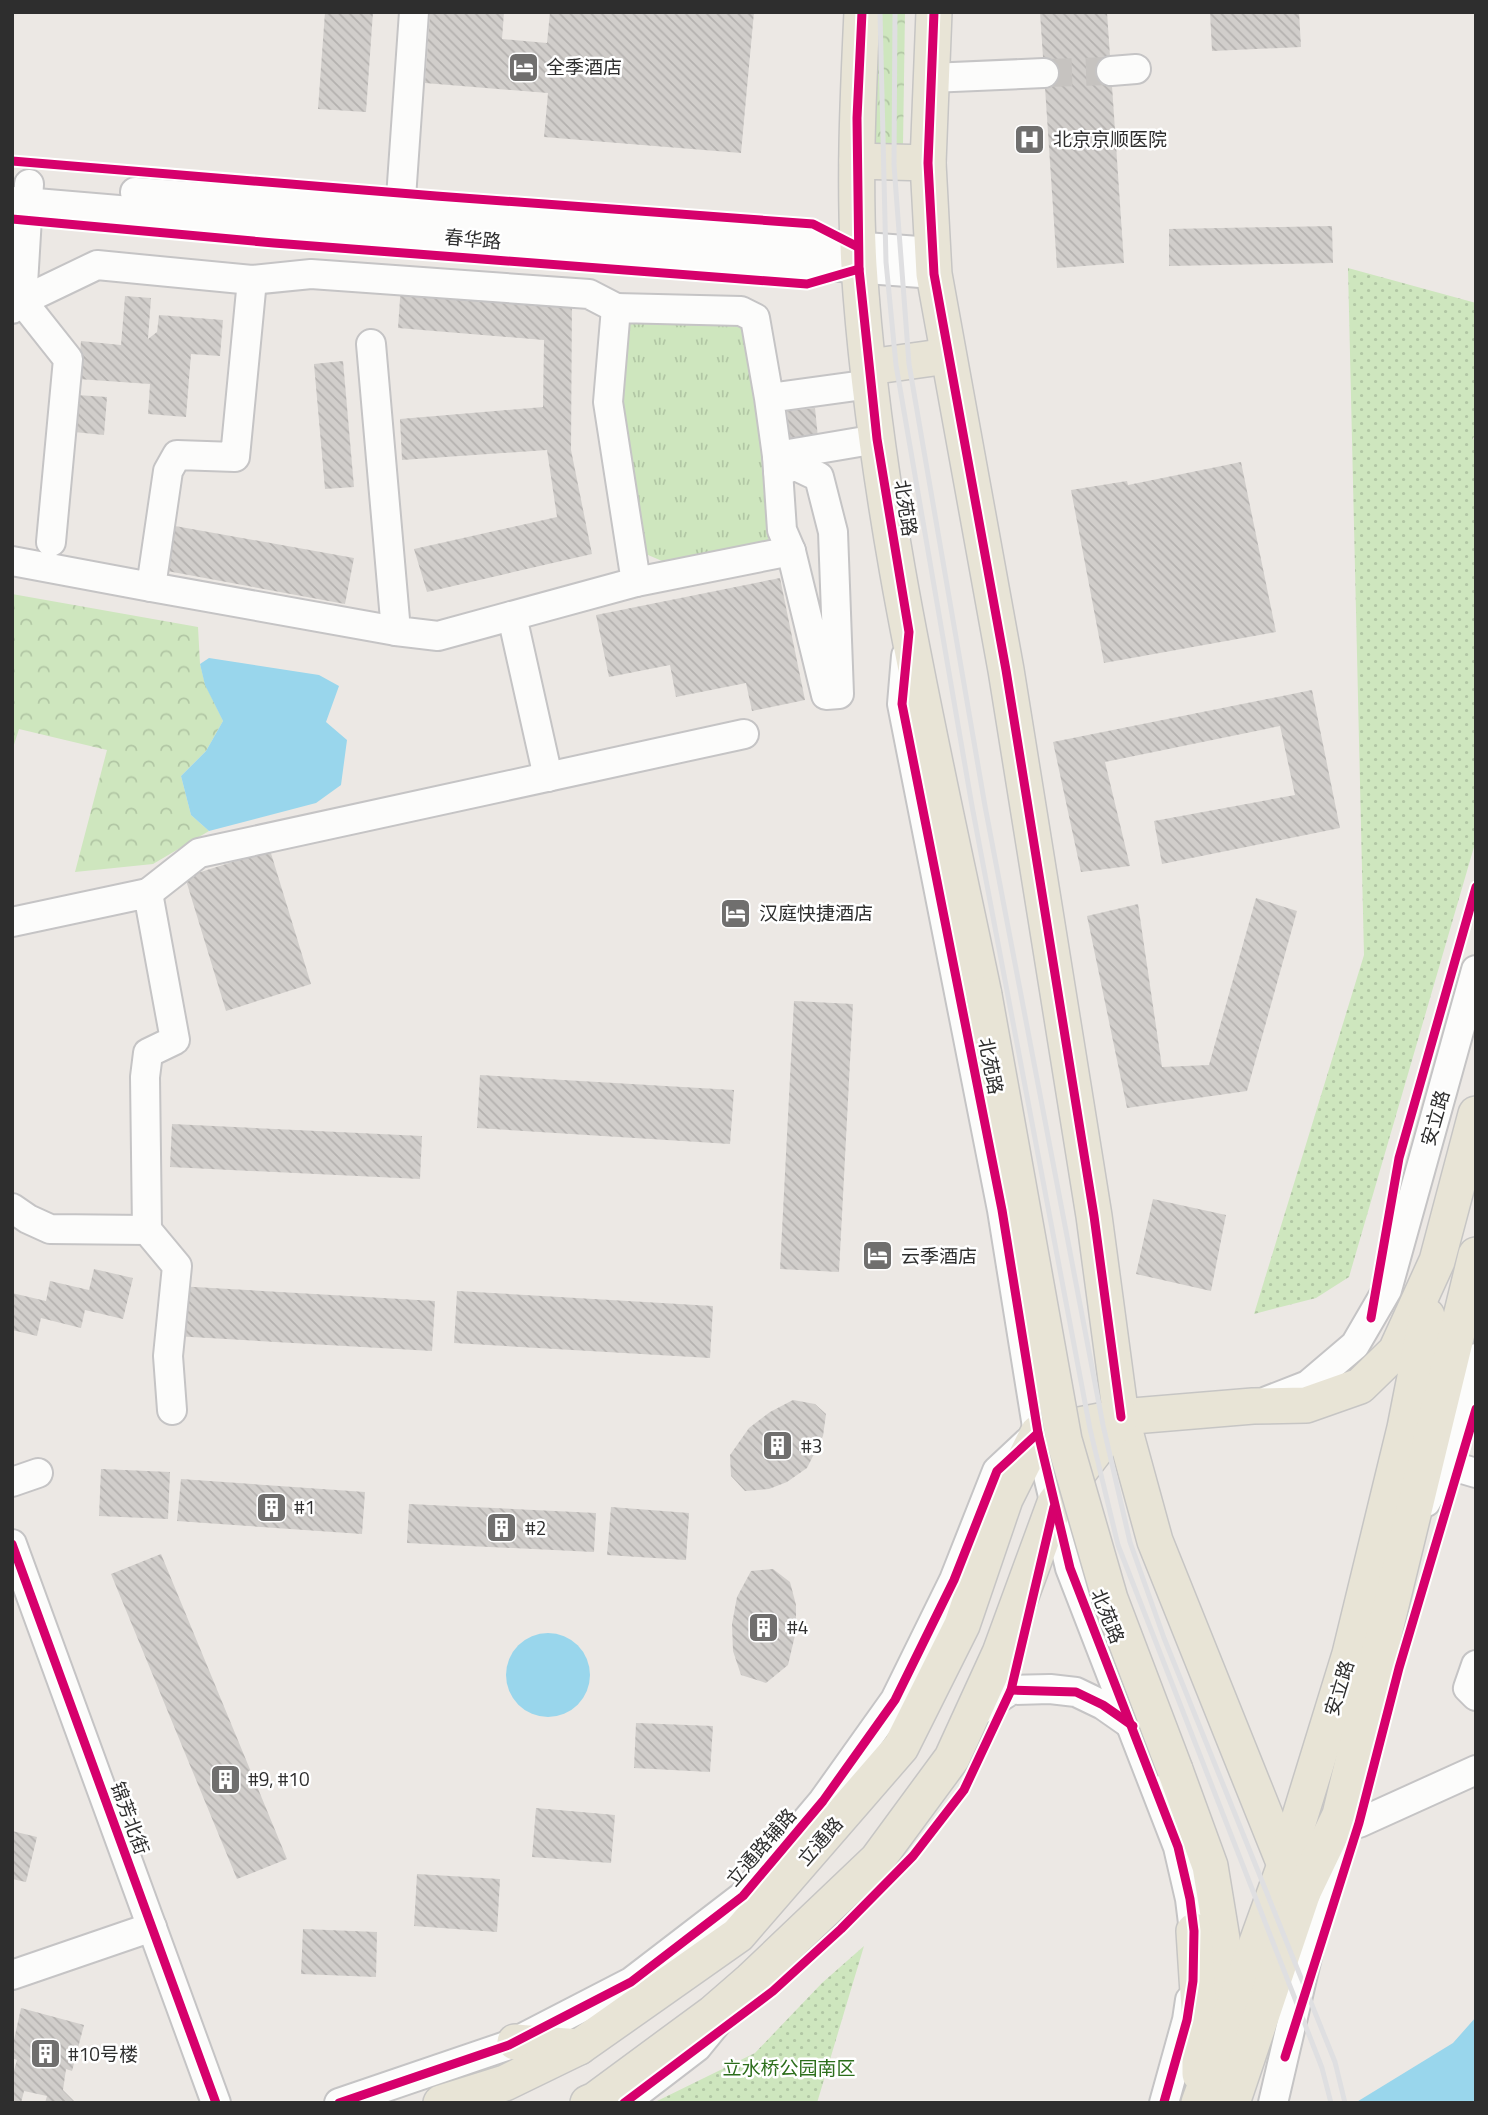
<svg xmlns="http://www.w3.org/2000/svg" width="1488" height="2115" viewBox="0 0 1488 2115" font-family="'Titillium Web','Noto Sans SC',sans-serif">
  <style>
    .grass { fill: url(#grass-tufts) }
    .forest { fill: url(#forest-crowns) }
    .park { fill: url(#park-dots) }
    .water { fill: #99d6ec }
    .building { fill: url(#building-back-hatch) }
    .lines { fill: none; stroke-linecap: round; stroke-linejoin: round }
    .minor-tunnel { stroke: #c6c3c0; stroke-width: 28; stroke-dasharray: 28 14; stroke-linecap: butt }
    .minor-casing { stroke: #c5c4c5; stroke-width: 32 }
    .major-casing { stroke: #c6c5c4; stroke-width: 38 }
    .minor { stroke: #fcfcfb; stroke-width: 28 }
    .major { stroke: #e8e4d6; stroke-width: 35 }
    .rail { stroke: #dfdfe1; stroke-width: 5 }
    .major-bridge-casing { stroke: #c6c5c4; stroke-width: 38; stroke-linecap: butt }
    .major-bridge { stroke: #e8e4d6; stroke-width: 35 }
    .cycleway-casing { stroke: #fff; stroke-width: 13 }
    .cycleway { stroke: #d6006c; stroke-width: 9 }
    .labels { text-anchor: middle; stroke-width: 5; stroke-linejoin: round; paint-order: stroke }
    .poi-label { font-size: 19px; fill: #2e2e2e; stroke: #fff; text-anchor: start }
    .street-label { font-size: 19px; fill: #2e2e2e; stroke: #fff }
    .park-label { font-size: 19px; fill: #2c6e1b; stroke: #fff }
  </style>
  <defs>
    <pattern id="grass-tufts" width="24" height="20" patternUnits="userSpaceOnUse" patternTransform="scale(1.75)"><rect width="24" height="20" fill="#cee6be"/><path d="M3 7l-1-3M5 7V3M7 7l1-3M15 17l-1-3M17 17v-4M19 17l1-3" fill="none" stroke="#b1c6a4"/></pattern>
    <pattern id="forest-crowns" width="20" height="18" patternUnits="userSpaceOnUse" patternTransform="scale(1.75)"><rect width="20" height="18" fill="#cee6be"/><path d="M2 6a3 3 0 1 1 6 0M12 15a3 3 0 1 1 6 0" fill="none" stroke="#b1c6a4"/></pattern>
    <pattern id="park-dots" width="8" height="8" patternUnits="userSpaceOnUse" patternTransform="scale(1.75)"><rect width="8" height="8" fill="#cee6be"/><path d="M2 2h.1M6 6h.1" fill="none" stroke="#b1c6a4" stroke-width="1.8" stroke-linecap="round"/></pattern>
    <pattern id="building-back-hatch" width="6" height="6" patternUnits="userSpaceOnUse" patternTransform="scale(1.75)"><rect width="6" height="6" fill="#d1cecb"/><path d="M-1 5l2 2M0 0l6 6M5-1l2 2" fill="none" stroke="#b4b1af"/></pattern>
  </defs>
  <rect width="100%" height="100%" fill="#ece8e4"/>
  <path class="grass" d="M639,320l92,4 10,3 5,8 25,188 -3,17 -8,8 -86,18 -26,-11 -7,-14c-8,-52 -36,-173 -11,-217z"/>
  <g class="forest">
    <path d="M874,12h31l-2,133 -15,7 -15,-9z"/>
    <path d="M12,594l186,33 2,37 5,20 18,37 -17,30 -25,25 10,39 18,16 -56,33 -78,8 32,-122 -88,-21 -7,22z"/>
  </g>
  <g class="park">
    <path d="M1348,268l128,35v129l-3,7 3,2v399l-127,437 -33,21 -62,16 110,-359z"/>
    <path d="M864,1946l-47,157h-164l102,-50 67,-70z"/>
  </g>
  <g class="water">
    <path d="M209,658l110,17 20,11 -13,36 21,18 -6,45 -25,18 -107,28 -18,-16 -10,-39 25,-25 17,-30 -18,-36 -5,-21z"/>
    <circle cx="548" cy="1675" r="42"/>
    <path d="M1476,2017v86h-121l98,-60z"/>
  </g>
  <g class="building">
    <path d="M325,12h48l-7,100 -48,-3z"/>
    <path d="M430,12h74l-2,27 45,4 3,-31h204l-13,141 -197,-16 4,-44 -123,-10z"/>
    <path d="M1040,12h67l17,251 -67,5z"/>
    <path d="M1210,12h89l2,35 -89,4z"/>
    <path d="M1332,226l1,37 -164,3v-37z"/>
    <path d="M401,284l171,11 -1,155 21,104 -165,38 -13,-43 143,-32 -10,-67 -145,10 -2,-41 143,-12 1,-67 -146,-12z"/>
    <path d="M125,296l26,2 -3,41 9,-7 2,-17 64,5 -3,36 -29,-2 -5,63 -38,-3 2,-30 -72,-5 3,-38 40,4z"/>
    <path d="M343,361l11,126 -29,2 -11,-125z"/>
    <path d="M77,395l30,2 -3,38 -30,-3z"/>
    <path d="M815,408l3,30 -28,3 -3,-30z"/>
    <path d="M1241,462l35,170 -172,31 -33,-173 56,-9 1,4z"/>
    <path d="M175,526l179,32 -9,46 -178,-33z"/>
    <path d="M780,578l25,122 -53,11 -6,-28 -70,14 -6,-32 -61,12 -13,-62z"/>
    <path d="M1312,690l28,138 -178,36 -8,-43 141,-26 -15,-69 -175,36 25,104 -49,6 -28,-130z"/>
    <path d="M270,850l41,134 -85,27 -41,-134z"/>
    <path d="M1256,898l41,13 -50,180 -120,17 -40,-192 51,-12 24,163 47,-2z"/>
    <path d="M794,1001l59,3 -14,268 -59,-3z"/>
    <path d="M480,1075l254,15 -4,54 -253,-16z"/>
    <path d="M172,1124l250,12 -2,43 -250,-12z"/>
    <path d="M1153,1199l73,16 -15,76 -75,-17z"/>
    <path d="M94,1269l39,9 -10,41 -38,-9 -4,18 -40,-10 -4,18 -25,-6v-37l34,8 4,-20 39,9z"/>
    <path d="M177,1286l258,15 -3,50 -258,-15z"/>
    <path d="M457,1291l256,15 -3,52 -256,-15z"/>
    <path d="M793,1400l22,4 11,10 -3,22 -16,32 -20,14 -18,7 -24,2 -14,-15 -1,-21 19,-27 21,-16z"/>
    <path d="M101,1469l69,3 -2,47 -69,-3z"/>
    <path d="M181,1479l184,13 -3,42 -185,-13z"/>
    <path d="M409,1504l187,9 -2,39 -187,-9z"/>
    <path d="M611,1507l78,6 -3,47 -79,-5z"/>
    <path d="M161,1554l126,305 -50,20 -126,-305z"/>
    <path d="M773,1569l17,13 6,23v26l-8,34 -22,18 -25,-8 -8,-24 -1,-27 5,-27 14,-26z"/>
    <path d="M636,1723l77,3 -3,46 -76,-4z"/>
    <path d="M536,1808l79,7 -4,48 -79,-6z"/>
    <path d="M12,1831l25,6 -11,45 -14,-3z"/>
    <path d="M417,1874l83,5 -3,53 -83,-6z"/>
    <path d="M303,1929l74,3 -1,45 -75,-3z"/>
    <path d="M21,2008l63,17 -12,46 -6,-2 -3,21 13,13h-31l2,-7 -23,-5 -3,12h-9v-26l5,-17 -5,-2v-9z"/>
  </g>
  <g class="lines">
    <path class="minor-tunnel" d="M1044,73l67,-2"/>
    <defs>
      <g id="minor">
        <path d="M1111,71l25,-2"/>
        <path d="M930,78l114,-5"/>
        <path d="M29,184l-7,117 46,58 -17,183"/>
        <path d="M135,192l797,60"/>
        <path d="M12,201l476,40 446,33"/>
        <path d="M400,212l14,-200"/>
        <path d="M252,280l59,-6 278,20 27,14"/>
        <path d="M12,309l10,-8 75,-36 155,15 -17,177 -58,-2 -9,16 -17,116 -139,-26"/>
        <path d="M371,344l25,287 42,5 198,-54"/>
        <path d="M769,398l8,58 5,74 9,21 -155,31 -28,-180 8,-94 125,3 14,7 14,80 102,-14"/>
        <path d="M777,456l100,-17"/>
        <path d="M778,471l18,-5 23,11 14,55 6,162 -13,1 -35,-144"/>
        <path d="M151,587l245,44"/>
        <path d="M512,616l36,161"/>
        <path d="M906,656l-4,48 100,506 36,223 32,135 108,279 12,52 4,32 -1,21"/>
        <path d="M148,893l51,-40 545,-119"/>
        <path d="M12,922l136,-29 27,147 -27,13 -3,24 2,153 -97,-1 -22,-10 -16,-11"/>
        <path d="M147,1230l30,36 -9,90 4,54"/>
        <path d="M1267,1401l41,-16 47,-40 32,-55 89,-320"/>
        <path d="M1447,1461l12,7 17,5"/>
        <path d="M12,1482l26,-9"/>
        <path d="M1426,1502l21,-41 29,-103"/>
        <path d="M12,1544l204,559"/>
        <path d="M1476,1665l-8,23 8,8"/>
        <path d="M971,1716l40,-26 39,-1 26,3 27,13 30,21"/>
        <path d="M12,1975l140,-48"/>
        <path d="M339,2103l170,-58 122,-63 112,-86 80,-95 72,-101 59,-120 43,-109 31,-29"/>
        <path d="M624,2103l73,-56 26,-32"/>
        <path d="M1164,2103l23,-83 3,-20"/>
        <path d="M1273,2103l67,-288 19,8 117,-53"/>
      </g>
      <g id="major">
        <path d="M862,12c-4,85 -8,169 -3,254 16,246 75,488 125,729"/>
        <path d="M934,12l-6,151 6,111 72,396 88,546 27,201 34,124 130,324 18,27"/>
        <path d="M857,161l71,2"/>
        <path d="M869,367l79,-11"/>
        <path d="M1175,1770l35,96 12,73 2,70"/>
        <path d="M1194,1931l6,93v50"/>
        <path d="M515,2042l64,5"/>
        <path d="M441,2103l64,-20 74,-36 159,-112 163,-188 61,-122 43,-126 33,-66 83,-16 132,-11 53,-1 54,-19 36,-35 41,-90 39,-147"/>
        <path d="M588,2103l7,-3 118,-87 38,-33 126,-120 75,-102 48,-105 55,-150 66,-86"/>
        <path d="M1199,2103l86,-238 65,-211 55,-226 22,-112"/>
        <path d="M1232,2103l71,-211 37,-77 136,-560"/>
      </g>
    </defs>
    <use href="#minor" class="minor-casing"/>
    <use href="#major" class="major-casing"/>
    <use href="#minor" class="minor"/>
    <use href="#major" class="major"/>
    <g class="rail">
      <path d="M880,12l6,250 10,103 76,441 118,623 28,116 204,523 9,35"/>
      <path d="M895,12l-1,153 15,199 76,442 118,619 27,117 34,96 171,424 10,41"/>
    </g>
    <defs>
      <path id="major-bridge" d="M984,995l80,445 46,159 65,171"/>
    </defs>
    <use href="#major-bridge" class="major-bridge-casing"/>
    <use href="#major-bridge" class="major-bridge"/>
    <defs>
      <g id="cycleway">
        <path d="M862,12l-5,106 2,151 18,170 32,193 -7,72 100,506 36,223 32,135 108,279 12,52 4,32 -1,50 -6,39 -23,82"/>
        <path d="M934,12l-6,151 6,111 72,396 88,546 27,201"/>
        <path d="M12,161l424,35 377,28 45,23"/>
        <path d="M12,219l262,24 533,41 52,-15"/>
        <path d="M1371,1318l28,-160 77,-271"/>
        <path d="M12,1544l204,559"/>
        <path d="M1011,1690l65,2 27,13 30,21"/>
        <path d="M1285,2057l74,-234 40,-155 77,-259"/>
        <path d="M339,2103l170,-58 122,-63 112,-86 80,-95 72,-101 59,-120 43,-109 41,-38"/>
        <path d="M624,2103l149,-112 68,-62 72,-73 51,-66 47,-100 43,-183"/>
      </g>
    </defs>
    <use href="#cycleway" class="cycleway-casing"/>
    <use href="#cycleway" class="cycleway"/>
  </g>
  <defs>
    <symbol id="hotel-square" viewBox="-11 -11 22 22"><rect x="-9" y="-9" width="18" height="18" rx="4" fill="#706f6e" stroke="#fff"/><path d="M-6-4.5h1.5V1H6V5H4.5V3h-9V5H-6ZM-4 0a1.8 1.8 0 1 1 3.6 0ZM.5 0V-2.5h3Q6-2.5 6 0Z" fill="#fff"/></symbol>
    <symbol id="hospital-square" viewBox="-11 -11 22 22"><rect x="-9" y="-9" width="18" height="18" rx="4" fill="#706f6e" stroke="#fff"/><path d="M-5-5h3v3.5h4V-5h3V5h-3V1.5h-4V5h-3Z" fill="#fff"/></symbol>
    <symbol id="building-square" viewBox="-11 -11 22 22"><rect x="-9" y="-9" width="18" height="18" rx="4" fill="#706f6e" stroke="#fff"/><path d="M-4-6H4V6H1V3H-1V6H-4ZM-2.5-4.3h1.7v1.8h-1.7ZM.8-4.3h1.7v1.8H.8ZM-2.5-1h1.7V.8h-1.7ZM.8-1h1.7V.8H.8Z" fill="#fff"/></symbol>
  </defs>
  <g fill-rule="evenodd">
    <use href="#hotel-square" x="506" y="50" width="35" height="35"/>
    <use href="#hospital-square" x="1012" y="122" width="35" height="35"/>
    <use href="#hotel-square" x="718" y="896" width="35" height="35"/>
    <use href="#hotel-square" x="860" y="1238" width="35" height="35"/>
    <use href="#building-square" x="760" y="1428" width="35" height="35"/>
    <use href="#building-square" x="254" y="1490" width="35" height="35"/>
    <use href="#building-square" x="484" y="1510" width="35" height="35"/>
    <use href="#building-square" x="746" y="1610" width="35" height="35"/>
    <use href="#building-square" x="208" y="1762" width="35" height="35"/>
    <use href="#building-square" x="28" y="2036" width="35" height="35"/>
  </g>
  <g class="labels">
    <g class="poi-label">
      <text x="546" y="74">全季酒店</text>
      <text x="1053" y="146">北京京顺医院</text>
      <text x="759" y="920">汉庭快捷酒店</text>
      <text x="901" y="1263">云季酒店</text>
      <text x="801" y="1453">#3</text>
      <text x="294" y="1514">#1</text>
      <text x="525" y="1535">#2</text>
      <text x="787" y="1634">#4</text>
      <text x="248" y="1786">#9, #10</text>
      <text x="68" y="2061">#10号楼</text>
    </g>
    <g class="street-label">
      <text transform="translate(473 239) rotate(5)" y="7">春华路</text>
      <text transform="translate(906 508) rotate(81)" y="7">北苑路</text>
      <text transform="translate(991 1066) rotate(79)" y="7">北苑路</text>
      <text transform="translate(1435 1118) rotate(-74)" y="7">安立路</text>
      <text transform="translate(1108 1616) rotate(68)" y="7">北苑路</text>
      <text transform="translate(1339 1688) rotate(-73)" y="7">安立路</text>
      <text transform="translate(130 1818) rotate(70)" y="7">锦芳北街</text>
      <text transform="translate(820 1841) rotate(-49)" y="7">立通路</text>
      <text transform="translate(761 1847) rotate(-49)" y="7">立通路辅路</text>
    </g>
    <g class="park-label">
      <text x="789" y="2075">立水桥公园南区</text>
    </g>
  </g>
  <rect width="1488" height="2115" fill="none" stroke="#2e2e2e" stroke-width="28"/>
</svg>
